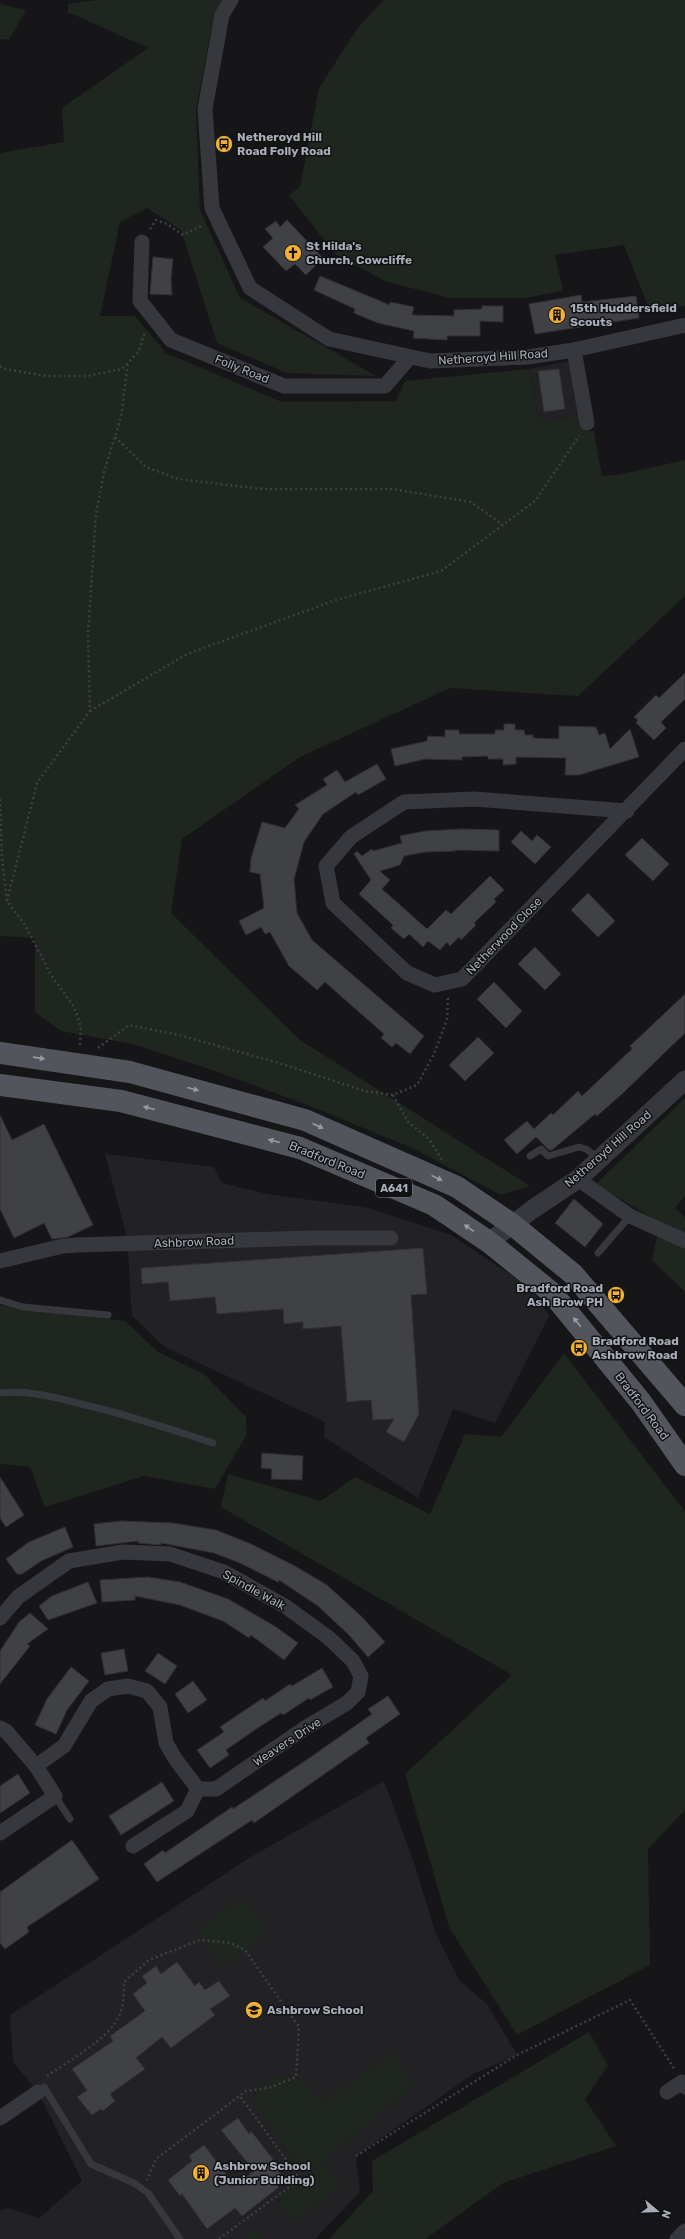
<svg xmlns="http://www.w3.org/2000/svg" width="685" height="2239" viewBox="0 0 685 2239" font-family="Rubik,sans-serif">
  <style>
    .built { fill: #222225 }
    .green { fill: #1e261f }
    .building { fill: #404145; stroke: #303034 }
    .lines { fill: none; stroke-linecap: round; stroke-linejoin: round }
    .path { stroke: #3d3f44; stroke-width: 2.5; stroke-dasharray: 2 3; stroke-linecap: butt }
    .service { stroke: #37383d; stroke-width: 7 }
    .minor { stroke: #37383d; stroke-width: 15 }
    .tertiary { stroke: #37383d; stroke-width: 19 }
    .primary { stroke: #53555c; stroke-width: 22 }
    .oneway { fill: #979ba6 }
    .labels { text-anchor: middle; stroke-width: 3; stroke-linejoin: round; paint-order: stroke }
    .shield { fill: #111113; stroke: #7b7e86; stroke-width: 1 }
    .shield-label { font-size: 11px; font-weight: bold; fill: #a8adb8 }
    .poi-label { font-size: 12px; font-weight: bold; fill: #a8adb8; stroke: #111113; text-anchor: start }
    .street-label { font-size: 12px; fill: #a8adb8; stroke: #111113 }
  </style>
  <rect width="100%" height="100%" fill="#161618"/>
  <g class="built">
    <path d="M571,361l9,54 -41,7 -10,-53z"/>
    <path d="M105,1154l109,13 8,16 45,11 102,14 82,27 80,53 18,28 -54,107 -42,-14 -35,89 -94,-61 1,-15 -160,-75 -33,-31 -5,-79z"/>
    <path d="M384,1781l30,82 22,71 23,46 28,24 30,51 -44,19 -117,82 4,36 -45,47h-315v-28l7,-3 32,10 43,-37 -44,-89 -25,-30 -3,-47 239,-157z"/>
  </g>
  <g class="green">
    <path d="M96,0h128l-12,25 -16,86 4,99 40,88 136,78 -89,-3 -70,-30 -36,-113 -34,-22 -27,14 -20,94h35l31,37 116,49 114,-1 9,-20 124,-12 10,53 41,-7 4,16h10l8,45 15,-1 68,-15v136l-107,100 -128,-8 -150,69 -118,82 -11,74 129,127 230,146 -29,9 -89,-47 -97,-40 -97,-36 -85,-28 -72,-13 -26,-19v-74l-35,-2v-783l64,-11 -2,-34 86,-60 -80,-36v-8z"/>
    <path d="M384,0h301v306l-35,5 -26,-66 -69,10 8,36 -38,7h-76l-64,-17 -50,-27 -46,-59 11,-8 19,-99 40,-62z"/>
    <path d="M0,4l26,6 -17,30 -9,-1z"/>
    <path d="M685,1098v98l-10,12 10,9v75l-33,-32 8,-37 -64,-39z"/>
    <path d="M0,1305l125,16 33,31 46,22 42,43 1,17 -32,55 -71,-13 -99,31 -15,-40 -30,-3z"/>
    <path d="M564,1353l121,159v298l-37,39 2,116 -133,70 -68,-108 -44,-153 107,-99 -291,-168 7,-33 93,27 34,-24 75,37 35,-80 36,3z"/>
    <path d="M243,1898l24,34 -45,37 -24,-41z"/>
    <path d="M589,2032l19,34 -23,33 31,47 -113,37 -78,56h-96l44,-48 -1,-30z"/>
    <path d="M395,2054l19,31 -101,84 11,-7 17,26 -49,33 -15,-25 28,-20 -54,-79 25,-21c30,2 26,4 44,26z"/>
    <path d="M255,2230l7,9h-19z"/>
  </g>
  <g class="building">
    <path d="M287,220l36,38 -17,17 -11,-11 -9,7 -23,-24 10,-9 -8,-9 11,-8 4,6z"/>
    <path d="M153,257l20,2 -2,20 1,16 -22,-1z"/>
    <path d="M320,276l70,29v-3l24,5 -2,8 42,1v-6l28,-1v-3h21v16l-23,-1v15h-33v4l-34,-2 1,-7 -36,-8 -24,-10 1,-4 -41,-19z"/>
    <path d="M581,295l1,7 54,-6 3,22 -104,16 -6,-30z"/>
    <path d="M559,369l6,40 -21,3 -6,-41z"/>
    <path d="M685,673v26l-24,23 5,6 -12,12 -18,-17 2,-3 -4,-3 22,-22 3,3z"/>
    <path d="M504,724h11v6h9l1,5h8v3l26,1v-13l37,1 3,8 6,-2 5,16 20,-20 9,28 -60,18h-14l1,-17 -50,-1v7l-13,1v-6h-15v-3l-26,1v3l-37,-1 -30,7 -4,-17 36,-8 1,-5 17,1v-7h14v4h36v-4h9z"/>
    <path d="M377,764l9,15 -28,16 -2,-3 -33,22 -19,28 -10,37 3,34 15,27 112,96 -14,18 -14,-11 -4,4 -11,-9 3,-4 -59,-52 -8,8 -28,-24 -19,-34 -5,2 -4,-7 -15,8 -7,-14 25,-13 -4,-34 -10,-2 1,-14 11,-36 23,6 14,-19 -4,-4 32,-20 -4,-6 14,-9 8,12z"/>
    <path d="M463,829l36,1v21l-45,-1 2,1 -31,1 -21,4 -4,9 -20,6 10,9 -8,9 45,40 19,-19 5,4 39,-38 14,14 -10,9 2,3 -22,21 2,2 -15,15 -2,-3 -9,9 -3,-4 -7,8 -12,-9 -5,6 -14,-13 -5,5 -13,-11 2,-3 -34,-31 12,-14 -17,-26 3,-3 5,5 10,-7 1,2 29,-8 -2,-7 25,-5z"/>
    <path d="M521,831l11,10 5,-6 14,12 -16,17 -24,-22z"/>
    <path d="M642,838l27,26 -16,17 -28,-26z"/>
    <path d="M588,893l27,28 -17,16 -27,-27z"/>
    <path d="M535,947l26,27 -16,16 -27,-26z"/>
    <path d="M494,982l28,29 -16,17 -29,-29z"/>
    <path d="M685,994v39l-63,61 -25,22 -2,-2 -43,36h-3l-13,-13 -19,17 -13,-14 23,-19 7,8 17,-16 2,2 25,-24 4,5 50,-47 -2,-3z"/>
    <path d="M478,1037l16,16 -29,28 -16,-16z"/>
    <path d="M0,1115l12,25 32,-16 49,101 -25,12 -16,2 -8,-16 -30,15 -14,-29z"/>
    <path d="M574,1199l29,25 -18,23 -30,-24z"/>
    <path d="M423,1248l4,46 -16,1 8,119 -15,28 -18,-10 8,-13 -21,1 -2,-20 -24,2 -6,-76 -38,3v-7l-19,2 -1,-15 -66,5 -2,-17 -45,4 -2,-19 -26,2 -1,-16z"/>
    <path d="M262,1453l41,3 -1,24 -31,-1 1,-10 -11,-1z"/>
    <path d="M0,1477l24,38 -18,12 -6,-9z"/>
    <path d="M121,1521l52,2 43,7 35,14 44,22 32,19 34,31 24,26 -17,15 -19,-22 -31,-29 -39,-26 -1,2 -38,-19 -26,-10 -53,-10v2l-23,-2v-2l-42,5 -2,-22z"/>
    <path d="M65,1527l8,20 -32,14 -19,13h-5l-11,-15 23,-17z"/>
    <path d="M148,1577l32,5 48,17 48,28 22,16 -14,17 -33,-25 -2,3 -26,-17 -43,-16 -45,-9v4l-33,2 -2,-22z"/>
    <path d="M88,1582l9,21 -49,17 -9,-14 13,-10z"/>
    <path d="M30,1613l18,16 -21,15 3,2 -30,38v-33l19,-29z"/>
    <path d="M124,1649l4,22 -23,4 -4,-22z"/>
    <path d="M158,1653l19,13 -12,18 -20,-13z"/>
    <path d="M71,1667l18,14 -22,29 -11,24 -21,-9 12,-26z"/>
    <path d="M322,1668l11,19 -23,13 -1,-2 -26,17 -2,-2 -25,16 -30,21 3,5 -19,13 -13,-18 27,-18 -4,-5 43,-29 2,3 25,-17 2,2z"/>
    <path d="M193,1681l14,19 -19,13 -13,-19z"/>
    <path d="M388,1696l12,18 -34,24 3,5 -115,80 -2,-3 -95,62 -13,-18 19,-14 2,3 67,-46 1,2 75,-50 64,-45 -4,-5z"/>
    <path d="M18,1774l12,19 -30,20v-27z"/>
    <path d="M162,1782l12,19 -53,34 -12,-19z"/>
    <path d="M72,1840l27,39 -72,48 2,5 -24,17 -5,-6v-51z"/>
    <path d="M177,1962l18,24 4,-4 6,8 14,-9 11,15 -20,13 5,6 -44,33 -9,-11 -26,21 9,11 -35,25 5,7 -12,10 -2,-2 -9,6 -15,-18 10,-7 -15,-21 41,-28 -3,-5 35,-25 -12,-17 14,-11 -5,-7 14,-10 5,8z"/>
    <path d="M238,2118l11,16 2,-3 22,28 -2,2 10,14 -7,5 5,7 -37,29 -7,-8 -28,21 -25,-35 -2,2 -12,-16 24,-19 -3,-5 15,-11 31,41 19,-15 -33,-41z"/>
  </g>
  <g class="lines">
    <g class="path">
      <path d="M150,229l6,-9 11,4 16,11 20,-10"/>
      <path d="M0,366l5,3 42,7h40l35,-7 17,-18 6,-20"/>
      <path d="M115,437l31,30 32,12 84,10h130l79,13 32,23"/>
      <path d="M90,711l97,-57 149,-54 105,-29 94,-70 44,-65"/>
      <path d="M0,799l2,58 5,44 18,24 26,50 23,32 7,20 -1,19"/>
      <path d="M7,901l30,-118 53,-72 -2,-76 8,-121 8,-42 17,-55 7,-55"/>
      <path d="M98,1048l31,-23 50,10 100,28 86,28 28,4 24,-10 17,-31 13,-34 1,-23"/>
      <path d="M393,1095l15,27 21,17 13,21"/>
      <path d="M47,2076c21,-15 59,-35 71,-58 6,-11 6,-24 6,-36l25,-22 51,-20 31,3 14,7 54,77 -3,50 -24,10 -26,4 -90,68 -9,21"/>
      <path d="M356,2156l161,-101 113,-55 45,70"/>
      <path d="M219,2239l81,-60 -60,-83"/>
    </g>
    <g class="service">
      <path d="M530,1156l11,-7 7,7 31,-9 7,2 13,10"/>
      <path d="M598,1253l32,-37"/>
      <path d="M0,1300l23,7 85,8"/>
      <path d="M0,1393c27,-3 55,4 81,11 45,10 89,25 132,39"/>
      <path d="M55,1796l15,23"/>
      <path d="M38,2092l6,-5 47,77 43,19 14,10 32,46"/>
    </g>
    <g class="minor">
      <path d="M231,0l-9,15 -17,94 7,99 38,80 79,51 101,22 98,-4 46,-7 111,-25"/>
      <path d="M142,242l-2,59 31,39 113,46h101l25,-29"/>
      <path d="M574,350l13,73"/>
      <path d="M627,811l-153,-12 -70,3 -53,35 -25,29 7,37 74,70 28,12 27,-6 223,-230"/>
      <path d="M578,1179l52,37 55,25"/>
      <path d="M0,1261l63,-15 14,-1 233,-7h81"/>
      <path d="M0,1618l18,-21 51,-36 54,-9 47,2 54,18 61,34 44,32 24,23 8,15 -3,16 -11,11 -42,25 -89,61h-18l-22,-29 -10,-17 -6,-36 -13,-16 -19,-5 -20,3 -17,12 -27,45 -28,20"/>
      <path d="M0,1728l6,3 30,35 19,30 -55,37"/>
      <path d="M133,1846l54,-35 11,-22"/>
      <path d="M667,2092l15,-10 3,5"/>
      <path d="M0,2118l38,-26"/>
      <path d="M677,2239l8,-8"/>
    </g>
    <path class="tertiary" d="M489,1242l44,-33 45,-30 107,-99"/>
    <g class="primary">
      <path d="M0,1053l130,19 175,48 152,67 56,38 60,49 112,131"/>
      <path d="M0,1085l121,16 179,47 134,57 55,37 63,51 89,109 44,63"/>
    </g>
  </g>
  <defs><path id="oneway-solid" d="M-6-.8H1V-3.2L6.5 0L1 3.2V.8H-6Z"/></defs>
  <g class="oneway">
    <use href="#oneway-solid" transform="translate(39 1058) rotate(8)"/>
    <use href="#oneway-solid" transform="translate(193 1089) rotate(15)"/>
    <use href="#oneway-solid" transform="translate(149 1108) rotate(-165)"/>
    <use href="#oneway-solid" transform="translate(318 1126) rotate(24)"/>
    <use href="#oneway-solid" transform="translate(274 1141) rotate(-165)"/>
    <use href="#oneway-solid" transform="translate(437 1178) rotate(24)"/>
    <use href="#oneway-solid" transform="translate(469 1228) rotate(-146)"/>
    <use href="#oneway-solid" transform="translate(577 1322) rotate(-129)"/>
  </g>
  <defs>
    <symbol id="bus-disc" viewBox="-11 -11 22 22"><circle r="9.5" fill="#f2b134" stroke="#111113"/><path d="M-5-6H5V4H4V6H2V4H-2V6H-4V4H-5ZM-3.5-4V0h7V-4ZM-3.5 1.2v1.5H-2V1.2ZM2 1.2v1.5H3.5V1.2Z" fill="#111"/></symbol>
    <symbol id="church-disc" viewBox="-11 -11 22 22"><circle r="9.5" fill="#f2b134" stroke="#111113"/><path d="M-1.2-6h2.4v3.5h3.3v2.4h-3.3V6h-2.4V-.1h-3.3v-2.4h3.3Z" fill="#111"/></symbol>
    <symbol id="building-disc" viewBox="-11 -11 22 22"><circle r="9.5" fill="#f2b134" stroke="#111113"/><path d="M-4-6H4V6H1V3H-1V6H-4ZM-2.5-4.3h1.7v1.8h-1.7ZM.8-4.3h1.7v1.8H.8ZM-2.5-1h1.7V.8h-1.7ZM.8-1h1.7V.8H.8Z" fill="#111"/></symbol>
    <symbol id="school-disc" viewBox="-11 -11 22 22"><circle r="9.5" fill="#f2b134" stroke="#111113"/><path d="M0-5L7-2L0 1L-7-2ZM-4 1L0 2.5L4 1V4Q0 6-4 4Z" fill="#111"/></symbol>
  </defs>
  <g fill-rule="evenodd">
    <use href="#bus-disc" x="214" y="134" width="20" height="20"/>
    <use href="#church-disc" x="283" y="243" width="20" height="20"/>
    <use href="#building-disc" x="547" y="305" width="20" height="20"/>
    <use href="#bus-disc" x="606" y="1285" width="20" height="20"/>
    <use href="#bus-disc" x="569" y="1338" width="20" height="20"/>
    <use href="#school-disc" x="244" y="2000" width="20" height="20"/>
    <use href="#building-disc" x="191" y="2163" width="20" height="20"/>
  </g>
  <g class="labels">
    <rect class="shield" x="376" y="1179" width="36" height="18" rx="3"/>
    <g class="shield-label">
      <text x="394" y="1192">A641</text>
    </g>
    <g class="poi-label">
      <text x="237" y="141">Netheroyd Hill<tspan x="237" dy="14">Road Folly Road</tspan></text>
      <text x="306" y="250">St Hilda's<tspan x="306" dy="14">Church, Cowcliffe</tspan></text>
      <text x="570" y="312">15th Huddersfield<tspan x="570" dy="14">Scouts</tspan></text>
      <text x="603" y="1292" text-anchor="end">Bradford Road<tspan x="603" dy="14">Ash Brow PH</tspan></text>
      <text x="592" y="1345">Bradford Road<tspan x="592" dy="14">Ashbrow Road</tspan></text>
      <text x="267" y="2014">Ashbrow School</text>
      <text x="214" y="2170">Ashbrow School<tspan x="214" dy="14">(Junior Building)</tspan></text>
    </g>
    <g class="street-label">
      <text transform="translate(493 357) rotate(-4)" y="4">Netheroyd Hill Road</text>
      <text transform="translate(242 369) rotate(22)" y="4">Folly Road</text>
      <text transform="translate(504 936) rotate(-46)" y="4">Netherwood Close</text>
      <text transform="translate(608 1149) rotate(-41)" y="4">Netheroyd Hill Road</text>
      <text transform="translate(327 1160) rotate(22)" y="4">Bradford Road</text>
      <text transform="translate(194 1242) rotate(-2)" y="4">Ashbrow Road</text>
      <text transform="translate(642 1406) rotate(53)" y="4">Bradford Road</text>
      <text transform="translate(254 1590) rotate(29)" y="4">Spindle Walk</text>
      <text transform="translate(287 1742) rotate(-33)" y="4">Weavers Drive</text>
    </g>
  </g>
  <g transform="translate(657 2211) rotate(109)" stroke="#111113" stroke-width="3" paint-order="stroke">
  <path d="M0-3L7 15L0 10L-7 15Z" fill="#a8adb8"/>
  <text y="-6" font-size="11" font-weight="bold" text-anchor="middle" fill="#a8adb8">N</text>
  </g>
</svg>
